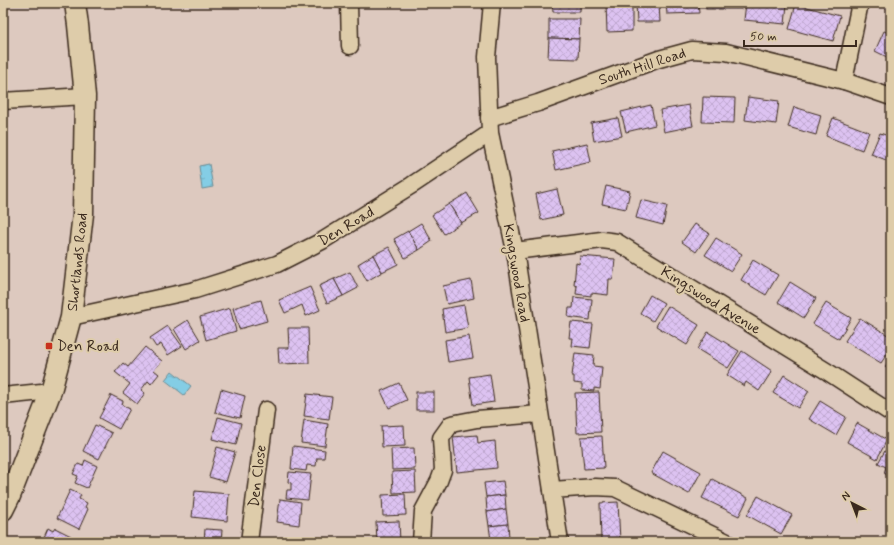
<svg xmlns="http://www.w3.org/2000/svg" width="894" height="545" viewBox="0 0 894 545" font-family="Mynerve,sans-serif">
  <style>
    .water { fill: url(#water-ripples); stroke: #678c95 }
    .building { fill: url(#building-cross-hatch); stroke: #3b2a1e }
    .lines { fill: none; stroke-linecap: round; stroke-linejoin: round }
    .minor-casing { stroke: #3b2a1e; stroke-width: 19 }
    .tertiary-casing { stroke: #3b2a1e; stroke-width: 23 }
    .minor { stroke: #deccaa; stroke-width: 16 }
    .tertiary { stroke: #deccaa; stroke-width: 20 }
    .poi-dot { fill: #c8321e; stroke: #deccaa; stroke-width: 1.5 }
    .labels { text-anchor: middle; stroke-width: 4; stroke-linejoin: round; paint-order: stroke }
    .street-label { font-size: 15px; fill: #3b2a1e; stroke: #deccaa }
    .poi-label { font-size: 15px; fill: #3b2a1e; stroke: #deccaa; text-anchor: start }
  </style>
  <defs>
    <pattern id="water-ripples" width="26" height="14" patternUnits="userSpaceOnUse"><rect width="26" height="14" fill="#84cde5"/><path d="M2 4q2-2 4 0t4 0M15 11q2-2 4 0t4 0" fill="none" stroke="#73b0c4"/></pattern>
    <pattern id="building-cross-hatch" width="8" height="8" patternUnits="userSpaceOnUse"><rect width="8" height="8" fill="#dcc2f1"/><path d="M0 0l8 8M0 8l8-8" fill="none" stroke="#bea7ce"/></pattern>
  </defs>
  <rect width="100%" height="100%" fill="#ddc9bf"/>
  <filter id="ink" filterUnits="userSpaceOnUse"><feTurbulence type="fractalNoise" baseFrequency=".025" numOctaves="2"/><feDisplacementMap in="SourceGraphic" scale="8" xChannelSelector="R" yChannelSelector="G"/><feConvolveMatrix kernelMatrix="1 2 1 2 8 2 1 2 1" color-interpolation-filters="sRGB"/></filter>
  <g filter="url(#ink)">
    <g class="water">
      <path d="M209,164l4,23 -11,2 -3,-23z"/>
      <path d="M172,371l19,15 -7,9 -19,-15z"/>
    </g>
    <g class="building">
      <path d="M552,3h28v9h-27z"/>
      <path d="M606,3h11v3h15v25l-25,1z"/>
      <path d="M636,3h23l1,19h-23z"/>
      <path d="M666,3h32l1,10 -32,1z"/>
      <rect x="706" y="3" width="35" height="6"/>
      <path d="M746,3l41,1 -2,20 -41,-4z"/>
      <path d="M796,4l44,12 -7,25 -44,-12z"/>
      <path d="M549,19h31l-1,20 -30,-1z"/>
      <path d="M884,31l7,3v25l-16,-8z"/>
      <path d="M549,38l30,1 -1,20 -30,-1z"/>
      <path d="M703,97l32,1 -1,25 -32,-1z"/>
      <path d="M748,97l31,4 -3,23 -31,-4z"/>
      <path d="M651,105l4,20 -29,7 -5,-20z"/>
      <path d="M689,105l4,21 -29,6 -4,-22z"/>
      <path d="M794,107l27,8 -5,20 -28,-8z"/>
      <path d="M618,118l4,18 -28,5 -3,-18z"/>
      <path d="M833,118l36,14 -7,18 -36,-14z"/>
      <path d="M880,133l11,4v25l-20,-8z"/>
      <path d="M587,143l4,19 -35,8 -4,-19z"/>
      <path d="M606,186l24,5 -4,18 -24,-5z"/>
      <path d="M557,189l6,26 -22,5 -5,-26z"/>
      <path d="M467,193l12,20 -18,10 -12,-19z"/>
      <path d="M641,200l26,6 -4,19 -27,-7z"/>
      <path d="M449,204l12,19 -17,11 -12,-19z"/>
      <path d="M421,223l11,18 -13,9 -11,-19z"/>
      <path d="M695,224l14,9 -13,19 -14,-10z"/>
      <path d="M408,231l11,19 -14,8 -11,-19z"/>
      <path d="M716,238l26,16 -11,17 -26,-16z"/>
      <path d="M389,247l9,17 -16,8 -9,-17z"/>
      <path d="M373,255l9,17 -15,9 -9,-17z"/>
      <path d="M580,256l35,3 -2,20h-4l-1,16 -17,-2v3l-15,-2 1,-8 -3,-1 2,-22 3,1z"/>
      <path d="M753,260l25,15 -12,20 -25,-15z"/>
      <path d="M350,272l8,16 -15,8 -9,-17z"/>
      <path d="M334,279l9,17 -16,7 -8,-17z"/>
      <path d="M471,280l3,18 -27,6 -4,-18z"/>
      <path d="M790,282l26,16 -12,20 -26,-16z"/>
      <path d="M310,287l10,23 -14,6 -4,-11 -17,8 -6,-13z"/>
      <path d="M650,295l14,8 -11,18 -13,-8z"/>
      <path d="M574,297l18,2 -2,21 -22,-3 1,-9h4z"/>
      <path d="M261,300l6,21 -28,8 -6,-21z"/>
      <path d="M826,303l25,15 -12,21 -26,-15z"/>
      <path d="M464,305l4,23 -23,4 -3,-23z"/>
      <path d="M668,306l31,19 -12,20 -31,-19z"/>
      <path d="M230,308l6,23 -30,9 -6,-23z"/>
      <path d="M860,318l31,19v11l-10,15 -36,-22z"/>
      <path d="M188,320l12,20 -14,9 -12,-20z"/>
      <path d="M571,322l22,2 -3,24 -18,-2 1,-8h-4z"/>
      <path d="M168,326l14,20 -14,9 -7,-11 -5,3 -6,-9z"/>
      <path d="M288,328h20l1,35 -30,1 -1,-16h11z"/>
      <path d="M708,332l31,19 -11,17 -31,-19z"/>
      <path d="M469,336l4,22 -25,4 -3,-22z"/>
      <path d="M145,347l17,14 -8,9 5,4 -8,10 -3,-3 -7,9 4,3 -8,11 -14,-11 7,-9 -15,-12 8,-9 5,4z"/>
      <path d="M742,351l30,20 -13,20 -13,-9 -2,4 -17,-11z"/>
      <path d="M575,353l19,2 -1,11 9,1 -2,22 -6,-1v3l-12,-1v-6l-8,-1v-7h-2z"/>
      <path d="M891,356v15l-6,-4z"/>
      <path d="M490,374l4,28 -21,3 -4,-28z"/>
      <path d="M784,375l25,16 -11,17 -25,-15z"/>
      <path d="M399,383l8,17 -18,8 -8,-17z"/>
      <path d="M221,389l24,7 -5,22 -25,-6z"/>
      <rect x="416" y="392" width="18" height="18"/>
      <path d="M599,392l2,40 -24,1 -2,-40z"/>
      <path d="M307,394l25,3 -3,22 -25,-3z"/>
      <path d="M111,395l12,6 -1,4 8,4 -11,20 -20,-11z"/>
      <path d="M820,401l26,16 -10,18 -27,-16z"/>
      <path d="M218,417l23,6 -5,22 -24,-6z"/>
      <path d="M304,420l24,4 -3,22 -24,-3z"/>
      <path d="M857,423l30,17 -10,19 -30,-17z"/>
      <path d="M95,425l17,8 -13,26 -16,-8z"/>
      <path d="M404,425l1,21 -23,1 -1,-21z"/>
      <path d="M477,435l1,8 17,-2 2,27 -40,4 -4,-35z"/>
      <path d="M602,436l2,32 -20,1 -3,-32z"/>
      <path d="M890,442l1,1v34l-7,-4 2,-6 -8,-4z"/>
      <path d="M293,446l32,4 -1,8h-7l-1,8 -9,-1 -1,6 -15,-2z"/>
      <path d="M217,447l18,5 -9,30 -17,-5z"/>
      <path d="M414,448l1,21 -23,1 -1,-21z"/>
      <path d="M663,451l38,21 -12,22 -38,-21z"/>
      <path d="M85,460l12,6 -10,22 -12,-5 3,-7 -5,-2 5,-10 5,2z"/>
      <path d="M415,471l1,21 -23,1 -1,-21z"/>
      <path d="M289,472l22,2 -3,26 -22,-2 1,-8h4v-7l-3,-1z"/>
      <path d="M712,479l36,19 -9,18 -37,-18z"/>
      <path d="M503,481l2,14 -19,2 -2,-14z"/>
      <path d="M70,490l11,5 -2,4 8,4 -2,4 3,2 -9,20 -22,-11z"/>
      <path d="M195,491l34,3 -2,27 -35,-4z"/>
      <path d="M405,494l1,21 -23,1 -1,-21z"/>
      <path d="M505,495l1,14 -19,3 -1,-15z"/>
      <path d="M758,496l34,19 -11,19 -34,-19z"/>
      <path d="M280,499l21,3 -2,23 -22,-3z"/>
      <path d="M618,502l2,39 -19,1 -1,-39z"/>
      <path d="M506,509l2,15 -19,2 -2,-14z"/>
      <path d="M399,521l1,21h-23l-1,-20z"/>
      <path d="M508,524l1,14 -18,2 -2,-14z"/>
      <path d="M48,528l5,3 2,-3 16,8 -1,3 5,2 -1,1h-32z"/>
      <path d="M205,529l17,1 -1,12h-17z"/>
      <path d="M509,538l1,4h-19v-2z"/>
    </g>
    <g class="lines">
      <defs>
        <g id="minor">
          <path d="M349,3l1,43"/>
          <path d="M492,3l-5,54 3,76 25,118 45,291"/>
          <path d="M844,81l16,-78"/>
          <path d="M3,101l82,-5"/>
          <path d="M489,118l49,-15 121,-44 33,-9 34,2 118,29 47,16"/>
          <path d="M515,251l87,-11 15,2 211,130 63,41"/>
          <path d="M71,317l124,-27 82,-26 45,-23 90,-56 78,-52"/>
          <path d="M3,396l48,-5"/>
          <path d="M552,490l43,-3 20,1 112,54"/>
          <path d="M249,542l17,-132"/>
          <path d="M421,542l2,-31 16,-30 4,-11 -2,-32 10,-14 26,-5 62,-5"/>
        </g>
        <path id="tertiary" d="M3,510l7,-14 41,-105 20,-74 12,-103 2,-118 -7,-71 -3,-22"/>
      </defs>
      <use href="#minor" class="minor-casing"/>
      <use href="#tertiary" class="tertiary-casing"/>
      <use href="#minor" class="minor"/>
      <use href="#tertiary" class="tertiary"/>
    </g>
  </g>
  <rect class="poi-dot" x="45" y="342" width="8" height="8" rx="2"/>
  <g class="labels">
    <g class="street-label">
      <text transform="translate(642 66) rotate(-18)" y="5">South Hill Road</text>
      <text transform="translate(346 226) rotate(-31)" y="5">Den Road</text>
      <text transform="translate(77 262) rotate(-84)" y="5">Shortlands Road</text>
      <text transform="translate(517 273) rotate(80)" y="5">Kingswood Road</text>
      <text transform="translate(711 300) rotate(32)" y="5">Kingswood Avenue</text>
      <text transform="translate(257 476) rotate(-83)" y="5">Den Close</text>
    </g>
    <g class="poi-label">
      <text x="57" y="351">Den Road</text>
    </g>
  </g>
  <rect width="894" height="545" fill="none" stroke="#deccaa" stroke-width="16"/>
  <rect x="8" y="8" width="878" height="529" fill="none" stroke="#3b2a1e" stroke-width="1.5" filter="url(#ink)"/>
  <g transform="translate(852 503) rotate(318)" stroke="#deccaa" stroke-width="3" paint-order="stroke">
  <path d="M0-3L7 15L0 10L-7 15Z" fill="#3b2a1e"/>
  <text y="-6" font-size="11" font-weight="bold" text-anchor="middle" fill="#3b2a1e">N</text>
  </g>
  <path d="M744 40v6h112v-6" fill="none" stroke="#3b2a1e" stroke-width="2"/>
  <text x="750" y="40" font-size="12" fill="#3b2a1e" stroke="#deccaa" stroke-width="3" paint-order="stroke">50 m</text>
</svg>
